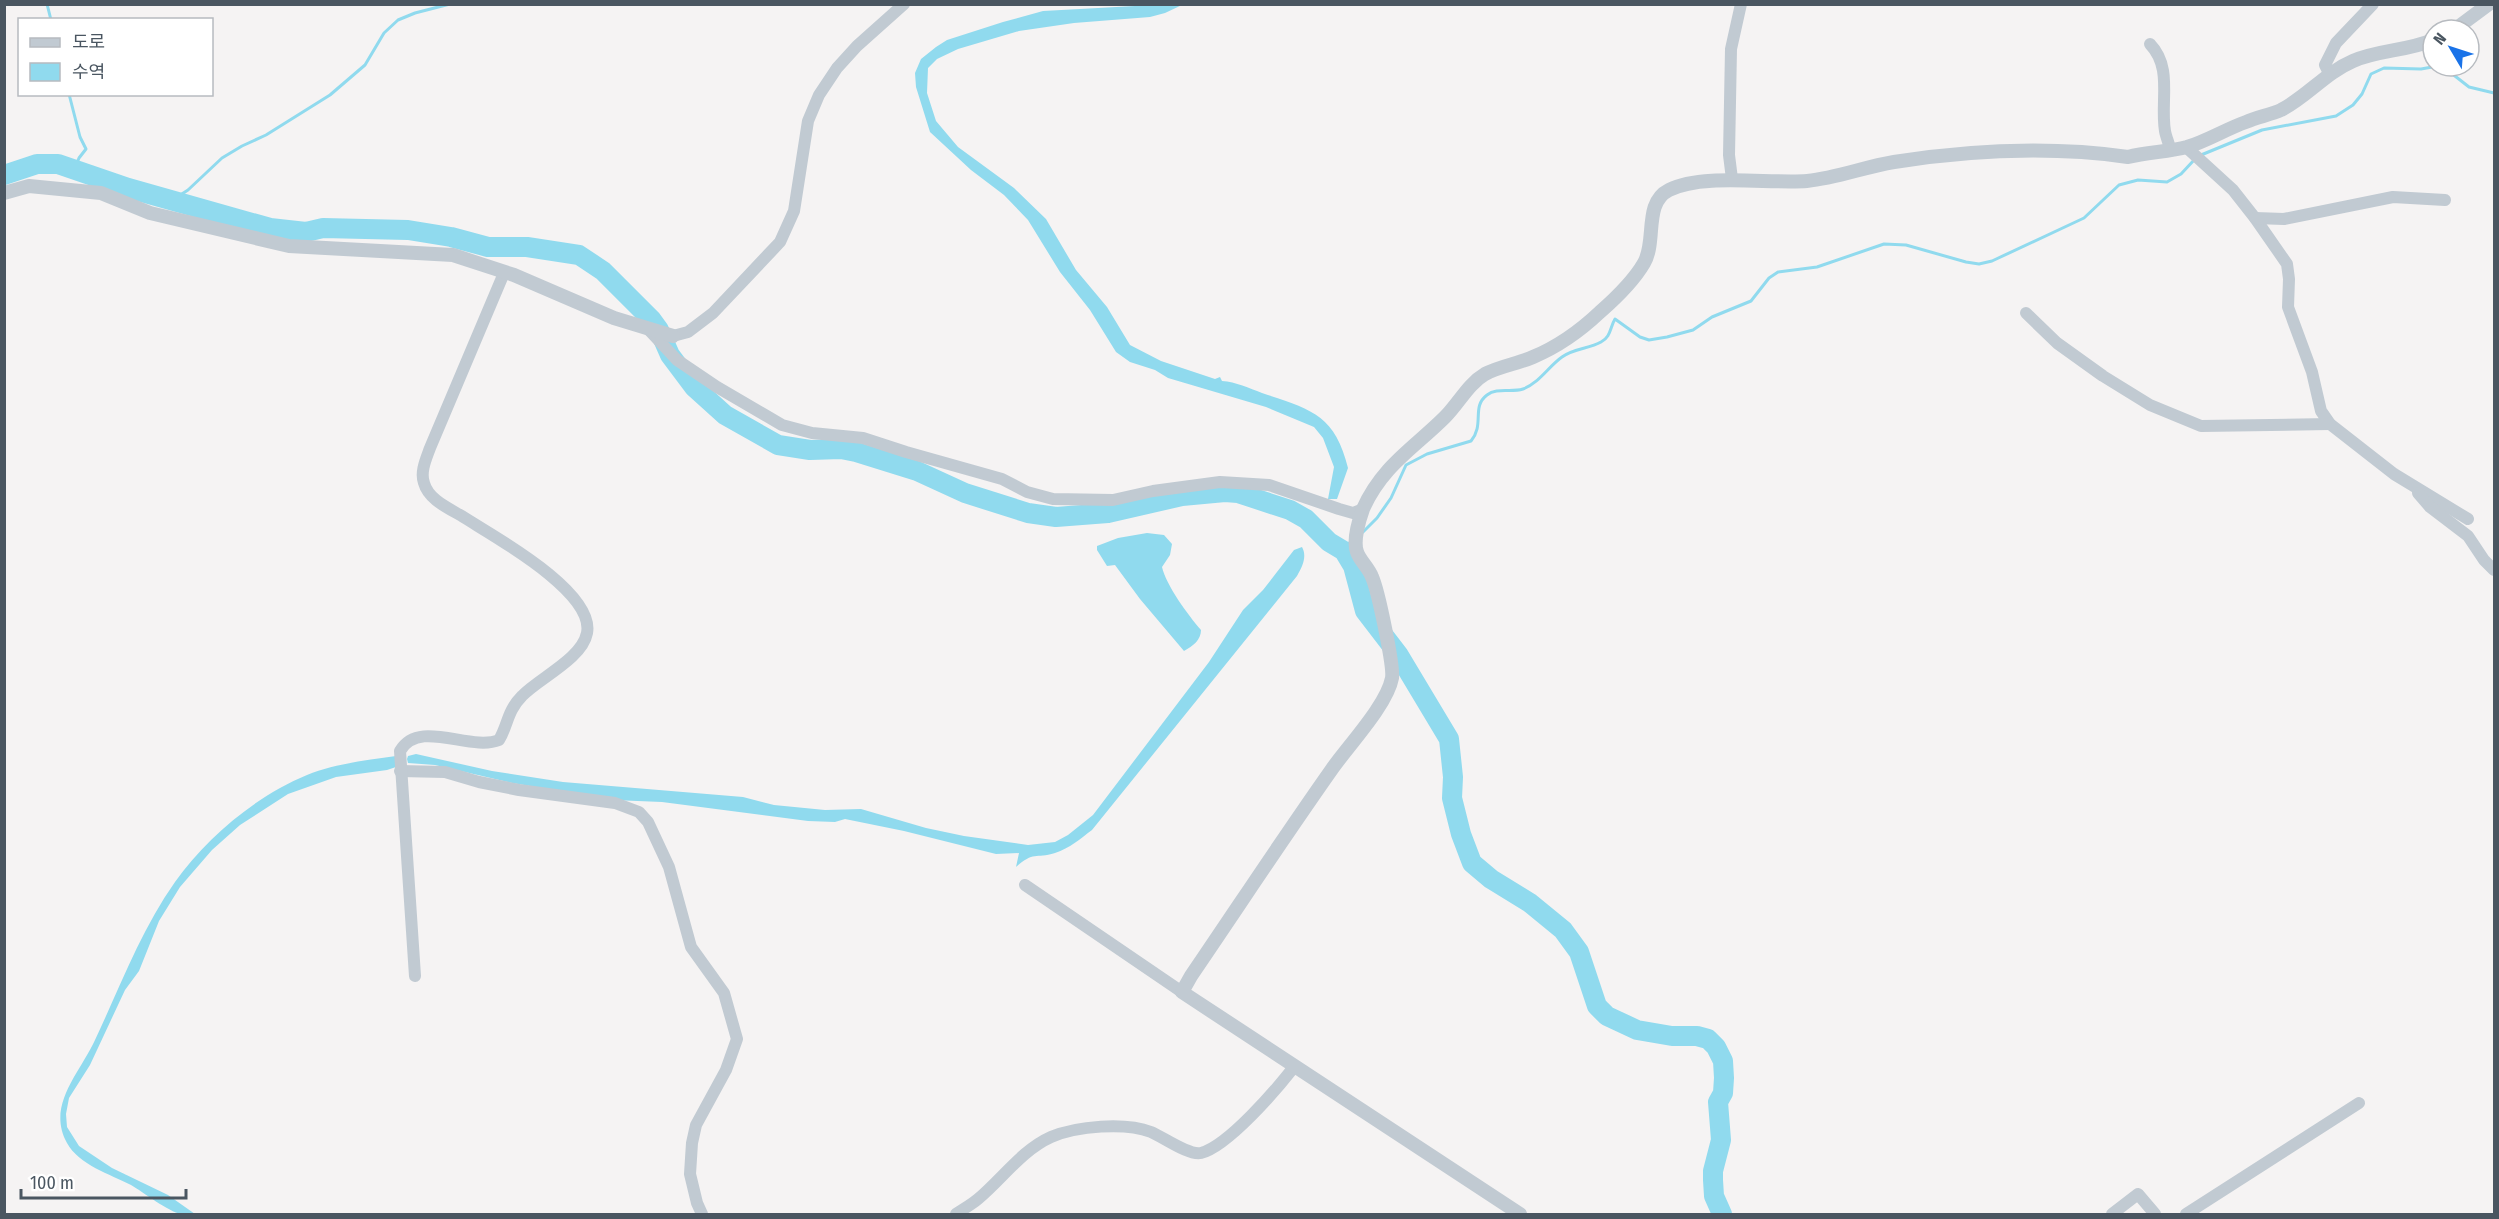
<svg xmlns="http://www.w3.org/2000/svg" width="2499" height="1219" viewBox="0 0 2499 1219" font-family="'Fira Sans Condensed','Noto Sans KR',sans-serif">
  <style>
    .water { fill: #90daee }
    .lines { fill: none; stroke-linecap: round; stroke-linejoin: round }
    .stream { stroke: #90daee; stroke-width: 3 }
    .river { stroke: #90daee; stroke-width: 20 }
    .minor { stroke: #c1cad2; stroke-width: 12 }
    .tertiary { stroke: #c1cad2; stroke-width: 14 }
  </style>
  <rect width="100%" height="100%" fill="#f5f3f3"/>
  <g class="water">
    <path d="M1153,5h29l-17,8 -15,4 -76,6 -55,8 -61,18 -21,10 -9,9 -1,25 9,28 22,26 56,41 32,31 30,51 31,37 23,38 31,16 54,18 5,-2 2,4c14,1 27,7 40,12 48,16 73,21 86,75l-11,31h-9l6,-32 -11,-29 -9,-11 -48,-20 -98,-29 -13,-8 -25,-8 -14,-10 -26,-42 -30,-38 -32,-52 -24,-25 -33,-25 -41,-38 -14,-45 -1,-14 6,-14 15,-12 11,-7 56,-18 40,-11z"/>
    <path d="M1147,533l17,2 8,9 -2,11 -8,12c4,18 26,48 39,63 0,10 -8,16 -17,21l-44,-52 -25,-34 -8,1 -10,-16v-4l21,-8z"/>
    <path d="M1302,547c5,9 1,19 -5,29l-205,254c-12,9 -22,18 -37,23 -20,6 -21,-2 -39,14l3,-14 -23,1 -92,-23 -59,-12 -10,3 -27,-1 -146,-19 -49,-2 -101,-17 -77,-18 -27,-2 -1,-4 1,-3 8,-2 76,17 71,11 180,15 31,8 51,5 36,-1 65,19 38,8 64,9 27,-3 13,-7 25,-20 116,-153 34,-52 20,-20 31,-40z"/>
    <path d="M396,756v11l-9,3 -51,7 -48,17 -48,31 -28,25 -32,37 -21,34 -20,50 -14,19 -35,75 -21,33 -3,16 1,13 12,19 33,22 56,27 27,19c-4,0 -10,1 -14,0 -12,-2 -38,-22 -50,-29 -21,-11 -52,-20 -64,-42 -21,-38 13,-70 28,-103 25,-53 46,-110 80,-158 32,-45 81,-86 132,-107 27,-11 60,-15 89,-19z"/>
  </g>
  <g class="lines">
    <g class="stream">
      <path d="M47,4l4,16"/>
      <path d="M69,94l11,43 6,12 -7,9 -5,12"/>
      <path d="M2201,155l61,-25 74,-14 17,-11 9,-11 9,-20 13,-6 37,1 17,-3 8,3 23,18 25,6"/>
      <path d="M174,199l14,-9 34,-32 20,-12 24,-11 64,-40 35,-30 19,-32 14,-13 17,-7 35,-9"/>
      <path d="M1363,532l14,-14 14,-20 15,-33 21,-11 44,-13c14,-17 0,-34 16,-46 10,-8 24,-2 36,-6 15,-5 26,-23 39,-32 12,-9 27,-8 39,-15 10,-5 9,-15 14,-23l25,18 9,3 18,-3 26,-7 19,-13 39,-16 18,-23 9,-6 39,-5 67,-23 22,1 60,17 13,2 13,-3 92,-43 35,-33 19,-5 29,2 14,-8 14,-15"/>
      <path d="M1329,542l19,2 3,-2"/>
    </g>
    <path class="river" d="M4,175l33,-11h21l70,24 142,40 36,4 17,-4 85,2 43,7 37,10h39l52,8 24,16 48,48 8,11 11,25 24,32 31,28 53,30 32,5 31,-1 15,3 61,19 48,22 63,20 28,4 52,-4 74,-17 43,-4 13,1 52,17 16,9 23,23 15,9 9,15 12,45 33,43 51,85 4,38 -1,21 9,36 11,29 19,16 39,24 33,27 16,22 18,54 10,10 30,14 35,6h25l11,3 8,8 7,14 1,17 -1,15 -5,9 3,38 -8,31v9l1,16 8,18"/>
    <g class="minor">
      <path d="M2150,44c23,24 10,57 15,87 1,6 4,12 5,18"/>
      <path d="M2329,73l-4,-8 11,-22 37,-39"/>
      <path d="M2186,147l47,43 22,28 32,46 2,15 -1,28 24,65 9,39 9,13 64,50 74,45"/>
      <path d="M1732,179l-3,-24 2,-106 10,-45"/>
      <path d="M2255,218l29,1 109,-22 52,3"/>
      <path d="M2026,313l31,30 46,33 47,29 51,21 129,-2"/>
      <path d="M648,329l29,31 40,27 65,38 30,8 51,5 43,14 96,27 25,13 26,7 60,1 40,-9 67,-9 49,3 70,24 14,4 10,-4"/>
      <path d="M673,336l15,-4 25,-19 67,-71 14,-31 14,-90 11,-26 18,-27 20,-22 47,-42"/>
      <path d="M2418,493l12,14 38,29 16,24 10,10"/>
      <path d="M400,771l45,1 34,10 40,8 96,13 24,9 9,10 21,45 22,80 33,46 13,46 -11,31 -30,55 -4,18 -2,31 7,29 5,11"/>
      <path d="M1025,885l157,107"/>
      <path d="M415,976l-15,-225c19,-33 70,1 99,-11 9,-15 8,-29 23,-44 17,-18 60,-37 65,-63 8,-41 -92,-96 -122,-115 -14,-9 -36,-17 -41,-35 -4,-11 2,-24 6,-35l74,-175"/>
      <path d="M956,1214c7,-5 15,-9 22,-15 24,-20 44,-49 73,-62 26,-11 74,-15 100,-5 12,5 38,24 50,21 27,-7 75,-63 93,-86"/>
      <path d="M2112,1214l26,-20 17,20"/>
      <path d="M2186,1214l173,-111"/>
    </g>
    <g class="tertiary">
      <path d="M2454,30l35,-26"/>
      <path d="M4,193l25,-7 72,7 49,20 139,33 164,9 61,20 100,43 59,18"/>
      <path d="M1520,1214l-338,-222 9,-16c47,-69 93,-139 141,-207 16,-23 55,-64 60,-91 2,-12 -14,-88 -20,-101 -3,-9 -12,-16 -15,-25 -4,-11 2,-32 6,-43 19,-43 51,-61 82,-92 14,-14 23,-33 40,-43 15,-8 32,-10 48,-17 24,-10 48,-27 67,-45 16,-14 33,-30 44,-49 13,-22 -1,-60 25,-73 34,-17 100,-6 138,-9 30,-3 57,-14 87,-19 77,-12 156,-16 234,-5 19,-5 40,-5 59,-10 20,-6 39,-18 59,-25 11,-5 24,-7 35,-12 27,-14 44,-37 72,-49 25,-11 54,-10 80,-21"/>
    </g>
  </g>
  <rect width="2499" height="1219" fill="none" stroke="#4a5661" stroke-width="12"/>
  <rect x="18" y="18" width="195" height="78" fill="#ffffff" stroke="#b7bbc0" stroke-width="1.5"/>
  <rect x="30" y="38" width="30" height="9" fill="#c1cad2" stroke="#b7bbc0" stroke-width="1.5"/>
  <text x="72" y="48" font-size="18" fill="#4a5661">도로</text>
  <rect x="30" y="63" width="30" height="18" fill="#90daee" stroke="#b7bbc0" stroke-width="1.5"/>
  <text x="72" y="78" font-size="18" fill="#4a5661">수역</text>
  <g transform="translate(2451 48) rotate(309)"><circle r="28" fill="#ffffff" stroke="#b7bbc0" stroke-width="1.5"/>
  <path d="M0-4.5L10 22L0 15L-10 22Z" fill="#1a73e8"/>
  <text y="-9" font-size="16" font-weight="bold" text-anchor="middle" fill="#4a5661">N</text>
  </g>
  <path d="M21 1189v9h165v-9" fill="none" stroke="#4a5661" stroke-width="3"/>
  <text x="30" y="1189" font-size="18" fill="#4a5661" stroke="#ffffff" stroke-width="4.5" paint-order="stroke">100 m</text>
</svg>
